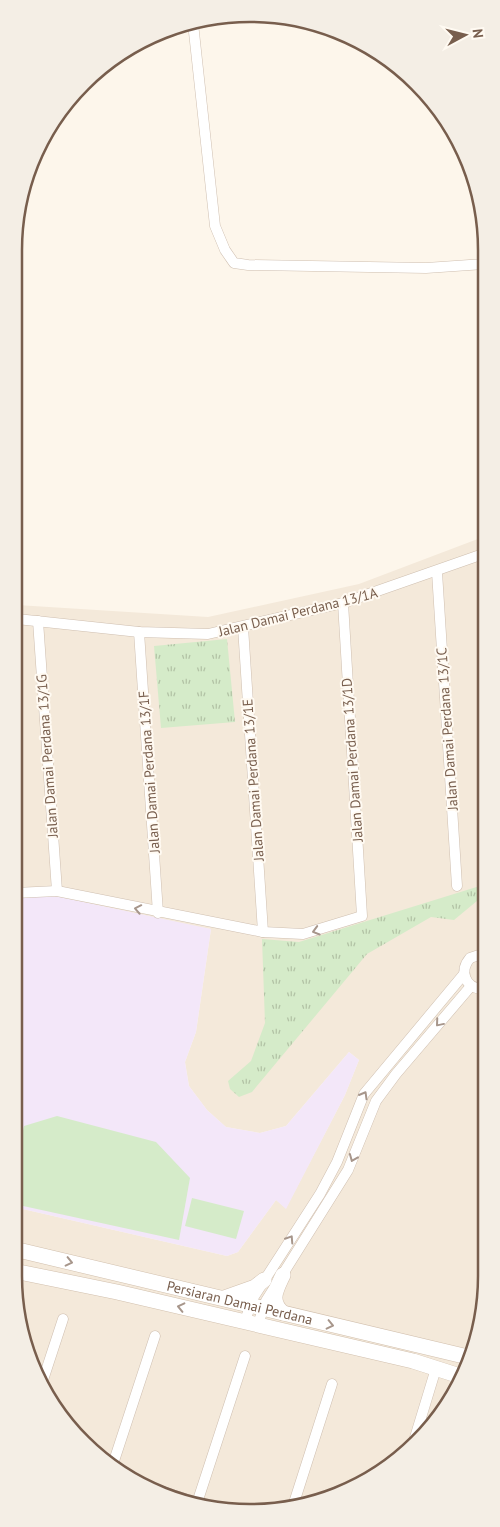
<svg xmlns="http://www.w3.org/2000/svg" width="500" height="1527" viewBox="0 0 500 1527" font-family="'PT Sans',sans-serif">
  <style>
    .residential { fill: #f4e9da }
    .education { fill: #f3e7f9 }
    .park { fill: url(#park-tufts) }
    .garden { fill: #d5ebc9 }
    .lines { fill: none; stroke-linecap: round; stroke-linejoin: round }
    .street-casing { stroke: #cfbfb0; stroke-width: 11 }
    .secondary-casing { stroke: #d2c0ae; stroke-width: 16 }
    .street { stroke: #fff; stroke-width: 10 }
    .secondary { stroke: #fff; stroke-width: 15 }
    .oneway { stroke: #a7968b }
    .labels { text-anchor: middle; stroke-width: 4; stroke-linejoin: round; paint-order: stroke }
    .street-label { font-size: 14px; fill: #785e4d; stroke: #fffaf2 }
    .rim { fill: none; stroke: #785e4d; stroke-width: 2.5 }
  </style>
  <defs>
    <pattern id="park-tufts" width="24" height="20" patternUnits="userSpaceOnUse" patternTransform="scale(1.25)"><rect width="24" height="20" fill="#d5ebc9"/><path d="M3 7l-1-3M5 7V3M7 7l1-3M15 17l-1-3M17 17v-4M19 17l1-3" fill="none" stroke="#b2c2a5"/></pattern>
  </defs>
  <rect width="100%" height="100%" fill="#fdf6eb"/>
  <path class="residential" d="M483,537l-1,786 -31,73 -12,12 -4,12 -41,45 -83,40 -92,6 -74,-22 -72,-56 -41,-66 -18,-90v-70l213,49 11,-4 38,-52 10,8 59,-113 14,-35 -10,-8 -63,74 -26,7 -34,-6 -19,-17 -18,-24 -4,-24 11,-30 15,-103 -196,-32 2,-292 191,12 151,-33z"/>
  <path class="education" d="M50,895l161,34 -15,103 -11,30 4,24 18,24 19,17 34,6 26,-7 63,-74 10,8 -14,35 -59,114 -10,-9 -38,52 -11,4 -213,-49 1,-310z"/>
  <g class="park">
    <path d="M227,639l8,83 -74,6 -7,-82z"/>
    <path d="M483,885v11l-29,24 -23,-3 -64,37 -115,138 -13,5 -9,-8 -2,-8 23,-20 14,-38 -3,-84 37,3z"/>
  </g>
  <g class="garden">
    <path d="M57,1116l99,26 34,36 -11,62 -165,-36v-32l10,-46z"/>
    <path d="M192,1198l52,13 -8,28 -51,-13z"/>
  </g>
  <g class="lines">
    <defs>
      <g id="street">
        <path d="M193,23l22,203 10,24 9,13 14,2 178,3 58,-4"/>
        <path d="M437,572l20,314"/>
        <path d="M17,619l122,13 69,2 135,-31 140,-49"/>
        <path d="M38,621l19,270"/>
        <path d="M243,627l20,305"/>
        <path d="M139,632l19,281"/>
        <path d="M15,893l42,-2 206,41 40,2 59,-18 -19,-313"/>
        <path d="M482,989c-17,-1 -23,-18 -12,-31l12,-4"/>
        <path d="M245,1321l8,-23 67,-104 17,-32 27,-68 100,-120"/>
        <path d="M258,1324l8,-23 82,-131 28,-69 20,-27 75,-88"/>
        <path d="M42,1383l21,-64"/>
        <path d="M413,1444l21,-69"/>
        <path d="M113,1464l42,-128"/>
        <path d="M140,1484l81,27"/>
        <path d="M197,1503l48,-147"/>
        <path d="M293,1506l39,-122"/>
      </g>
      <g id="secondary">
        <path id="s1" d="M14,1249l454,108"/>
        <path d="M14,1271l103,21 296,69 47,15"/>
        <path d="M283,1275c-7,15 -14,26 0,38"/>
        <path d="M224,1298l31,-11 9,-7"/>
      </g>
    </defs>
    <use href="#street" class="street-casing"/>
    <use href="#secondary" class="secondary-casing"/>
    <use href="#street" class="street"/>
    <use href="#secondary" class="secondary"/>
  </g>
  <defs><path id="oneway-chevron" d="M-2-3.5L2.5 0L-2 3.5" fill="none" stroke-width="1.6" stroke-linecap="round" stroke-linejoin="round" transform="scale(1.25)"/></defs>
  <g class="oneway">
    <use href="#oneway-chevron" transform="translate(138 909) rotate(-169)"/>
    <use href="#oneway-chevron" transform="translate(316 931) rotate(164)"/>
    <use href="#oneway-chevron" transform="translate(439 1023) rotate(130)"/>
    <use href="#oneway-chevron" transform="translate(364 1095) rotate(-60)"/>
    <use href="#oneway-chevron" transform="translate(353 1158) rotate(112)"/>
    <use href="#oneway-chevron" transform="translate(290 1239) rotate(-57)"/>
    <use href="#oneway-chevron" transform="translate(69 1262) rotate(13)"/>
    <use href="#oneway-chevron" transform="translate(181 1307) rotate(-167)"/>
    <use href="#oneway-chevron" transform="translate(330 1325) rotate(13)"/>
  </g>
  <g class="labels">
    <g class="street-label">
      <text transform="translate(298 612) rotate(-14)" y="5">Jalan Damai Perdana 13/1A</text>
      <text transform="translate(447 729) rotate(-94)" y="5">Jalan Damai Perdana 13/1C</text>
      <text transform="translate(47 756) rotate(-94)" y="5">Jalan Damai Perdana 13/1G</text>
      <text transform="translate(352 760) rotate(-94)" y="5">Jalan Damai Perdana 13/1D</text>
      <text transform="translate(149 772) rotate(-94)" y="5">Jalan Damai Perdana 13/1F</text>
      <text transform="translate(253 780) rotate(-94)" y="5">Jalan Damai Perdana 13/1E</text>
      <text dy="5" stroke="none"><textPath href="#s1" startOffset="232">Persiaran Damai Perdana</textPath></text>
    </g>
  </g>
  <path d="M0 0H500V1527H0ZM250 22H250A228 228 0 0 1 478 250V1276A228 228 0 0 1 250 1504H250A228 228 0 0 1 22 1276V250A228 228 0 0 1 250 22Z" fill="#f4eee5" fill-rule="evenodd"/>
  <path class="rim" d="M250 22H250A228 228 0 0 1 478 250V1276A228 228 0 0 1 250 1504H250A228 228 0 0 1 22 1276V250A228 228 0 0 1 250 22Z"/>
  <g transform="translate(465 35) rotate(83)" stroke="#fffaf2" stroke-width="4" paint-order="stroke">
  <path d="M0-4L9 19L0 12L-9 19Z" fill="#785e4d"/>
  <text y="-8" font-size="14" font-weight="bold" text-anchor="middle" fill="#785e4d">N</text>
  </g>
</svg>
